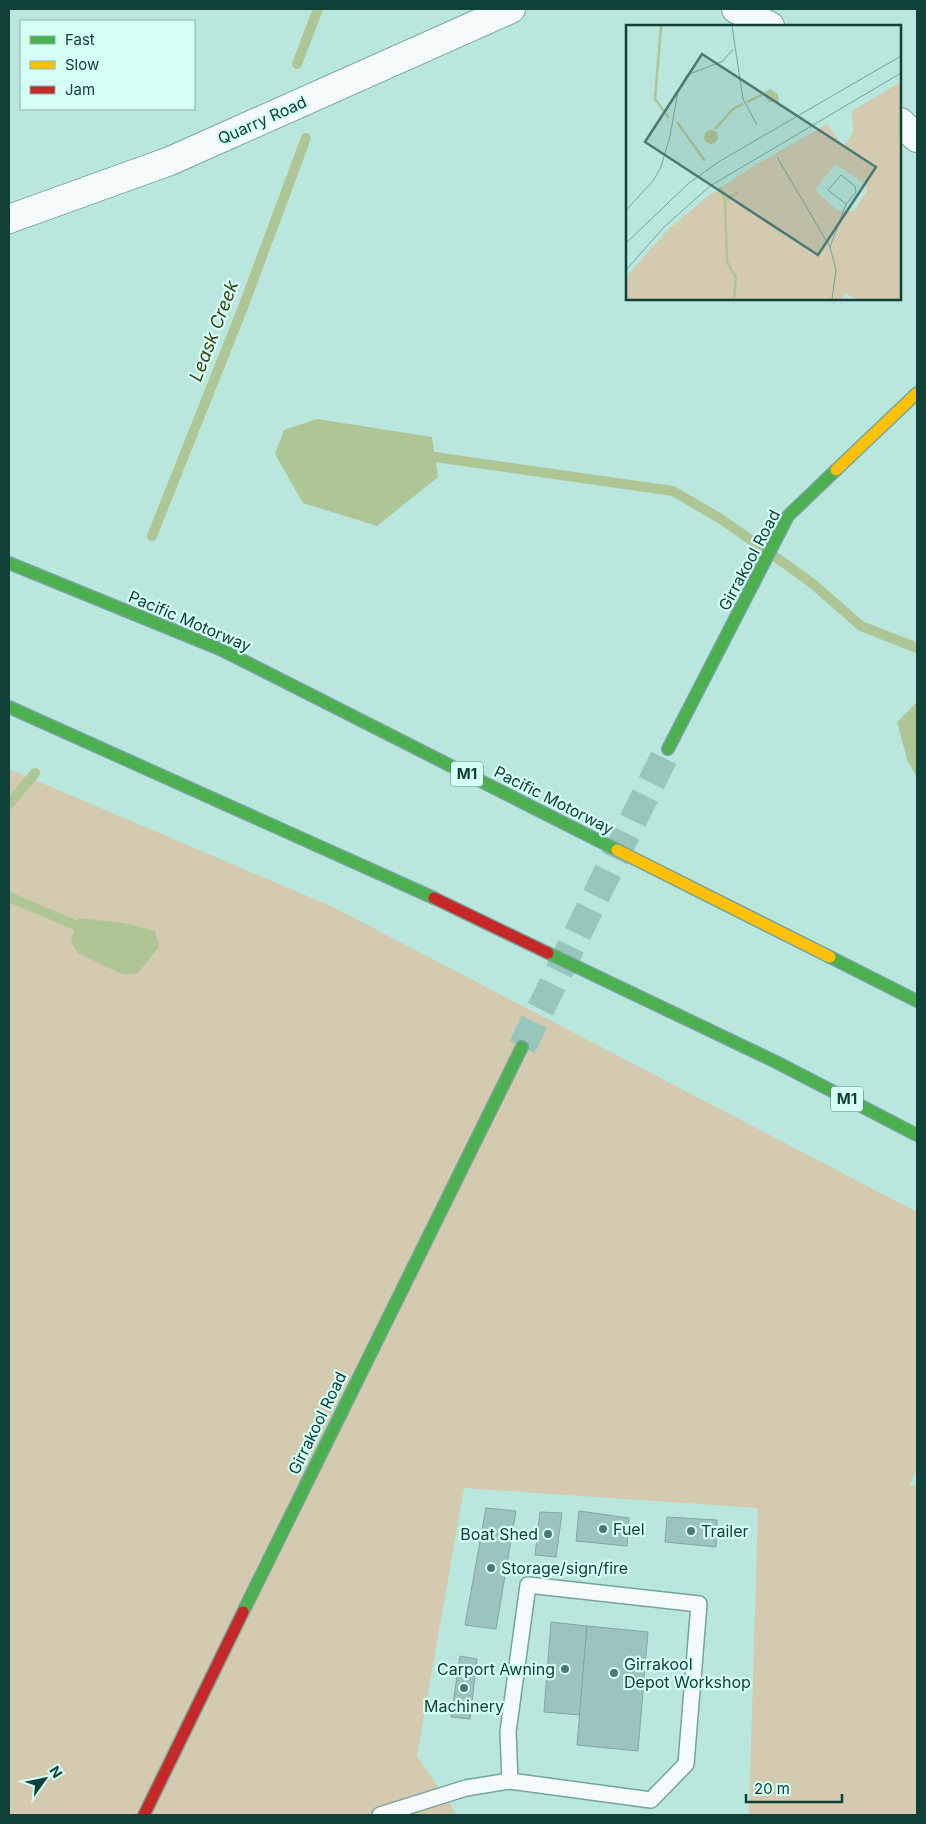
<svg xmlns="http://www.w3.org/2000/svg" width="926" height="1824" viewBox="0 0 926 1824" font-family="Inter,sans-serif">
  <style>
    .green { fill: #d3caaf }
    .water { fill: #aec696 }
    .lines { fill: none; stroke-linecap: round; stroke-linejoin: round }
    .stream { stroke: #aec696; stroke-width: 10 }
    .building { fill: #9cc3bf; stroke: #7fa7a3 }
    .secondary-tunnel { stroke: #97c6bc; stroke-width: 28; stroke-dasharray: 28 14; stroke-linecap: butt }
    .lane-casing { stroke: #76a49c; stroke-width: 18 }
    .street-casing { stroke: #76a49c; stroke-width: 30 }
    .fast-casing { stroke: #76a49c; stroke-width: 14 }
    .slow-casing { stroke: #76a49c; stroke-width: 14 }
    .jam-casing { stroke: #76a49c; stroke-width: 14 }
    .lane { stroke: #f4fbfa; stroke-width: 15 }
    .street { stroke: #f4fbfa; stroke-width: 28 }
    .fast { stroke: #4caf50; stroke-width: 11 }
    .slow { stroke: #ffc107; stroke-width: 11 }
    .jam { stroke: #c62828; stroke-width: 11 }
    .poi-dot { fill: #4a7b72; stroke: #d6fff5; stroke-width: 2 }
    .labels { text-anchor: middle; stroke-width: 4.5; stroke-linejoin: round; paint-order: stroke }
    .shield { fill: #d6fff5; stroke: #4b7a71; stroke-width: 1 }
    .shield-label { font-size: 15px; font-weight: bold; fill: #0f4139 }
    .street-label { font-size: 16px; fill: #0f4139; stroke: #d6fff5 }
    .poi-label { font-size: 16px; fill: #0f4139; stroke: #d6fff5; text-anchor: start }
    .water-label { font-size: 18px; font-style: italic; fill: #3a4312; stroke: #d6fff5 }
    .inset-river { fill: none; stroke: #aec696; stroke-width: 2.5 }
    .inset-road { fill: none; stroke: #75a59b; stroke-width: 1 }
    .view { fill: #4a7b72; fill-opacity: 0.15; stroke: #4a7b72; stroke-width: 2.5 }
    .inset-edge { fill: none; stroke: #0f4139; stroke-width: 2.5 }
  </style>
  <rect width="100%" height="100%" fill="#b9e7dd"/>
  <path class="green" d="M9,769l324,138 584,305v256l-7,17 7,1v329h-168l9,-307 -294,-20 -47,268 40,59h-448z"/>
  <g class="water">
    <path d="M317,419l115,18 6,40 -61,49 -74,-23 -28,-49 9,-24z"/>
    <path d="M917,702v76l-10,-19 -10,-37z"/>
    <path d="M78,918l46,5 31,8 4,16 -21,26 -14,2 -46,-22 -7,-11z"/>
  </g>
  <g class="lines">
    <g class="stream">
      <path d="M297,64l21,-55"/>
      <path d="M435,457l238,34 48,28 63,44 29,21 48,42 56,22"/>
      <path d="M152,536l90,-226 64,-172"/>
      <path d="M9,804l26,-31"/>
      <path d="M9,897l78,33"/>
    </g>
  </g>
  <g class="building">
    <path d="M486,1508l30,3 -20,118 -31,-4z"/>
    <path d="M579,1511l50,7 -2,28 -51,-5z"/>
    <path d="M540,1512l22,1 -6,44 -21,-2z"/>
    <path d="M667,1517l50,3 -1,27 -51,-5z"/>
    <path d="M551,1622l36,4 -7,89 -36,-3z"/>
    <path d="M587,1626l61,6 -10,119 -61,-6z"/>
    <path d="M460,1656l17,3 -7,60 -19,-2z"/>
  </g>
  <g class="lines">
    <path class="secondary-tunnel" d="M522,1047l146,-298"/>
    <defs>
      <path id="lane" d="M380,1815l86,-27 44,-7 141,19 35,-36 13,-160 -171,-19 -20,147 2,49"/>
      <g id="street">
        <path d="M736,9l34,17"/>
        <path d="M900,122l17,16"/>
        <path d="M9,219l161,-58 341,-152"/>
      </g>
      <g id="fast">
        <path d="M9,563l213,87 395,200"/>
        <path d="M9,707l425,191"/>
        <path d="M668,749l120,-233 48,-46"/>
        <path d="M548,953l228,109 141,73"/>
        <path d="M830,957l87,44"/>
        <path d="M243,1612l279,-565"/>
      </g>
      <g id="slow">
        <path d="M836,470l81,-77"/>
        <path d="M617,850l213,107"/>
      </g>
      <g id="jam">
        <path d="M434,898l114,55"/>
        <path d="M144,1815l99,-203"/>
      </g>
    </defs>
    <use href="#lane" class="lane-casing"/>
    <use href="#street" class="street-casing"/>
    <use href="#fast" class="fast-casing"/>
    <use href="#slow" class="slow-casing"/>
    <use href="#jam" class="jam-casing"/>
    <use href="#lane" class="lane"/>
    <use href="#street" class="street"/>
    <use href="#fast" class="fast"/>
    <use href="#slow" class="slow"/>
    <use href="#jam" class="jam"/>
  </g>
  <g class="poi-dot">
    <circle cx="603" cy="1529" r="5"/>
    <circle cx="691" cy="1531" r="5"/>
    <circle cx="548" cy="1534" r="5"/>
    <circle cx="491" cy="1568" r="5"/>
    <circle cx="565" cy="1669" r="5"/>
    <circle cx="614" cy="1673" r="5"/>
    <circle cx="464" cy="1688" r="5"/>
  </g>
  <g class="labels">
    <g class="shield">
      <rect x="451" y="761.5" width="32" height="25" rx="4"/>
      <rect x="831" y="1086.5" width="32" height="25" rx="4"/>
    </g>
    <g class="shield-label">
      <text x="467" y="779">M1</text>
      <text x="847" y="1104">M1</text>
    </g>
    <g class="street-label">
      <text transform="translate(262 120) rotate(-24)" y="6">Quarry Road</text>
      <text transform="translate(749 560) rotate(-62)" y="6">Girrakool Road</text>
      <text transform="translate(190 621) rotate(23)" y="6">Pacific Motorway</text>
      <text transform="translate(554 800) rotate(27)" y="6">Pacific Motorway</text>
      <text transform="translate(317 1423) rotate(-64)" y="6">Girrakool Road</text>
    </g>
    <g class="poi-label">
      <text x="613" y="1535">Fuel</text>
      <text x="701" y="1537">Trailer</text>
      <text x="538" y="1540" text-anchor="end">Boat Shed</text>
      <text x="501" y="1574">Storage/sign/fire</text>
      <text x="624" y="1670">Girrakool<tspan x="624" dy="18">Depot Workshop</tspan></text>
      <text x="555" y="1675" text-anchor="end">Carport Awning</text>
      <text x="464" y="1712" text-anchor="middle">Machinery</text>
    </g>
    <g class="water-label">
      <text transform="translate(214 331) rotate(-69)" y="6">Leask Creek</text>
    </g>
  </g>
  <g transform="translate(626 25)">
    <rect width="275" height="275" fill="#b9e7dd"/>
    <path d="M275,57v217h-43l-13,-5 -3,5h-216v-20l7,-10 34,-38 37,-32 48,-32 75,-43 16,23 10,-14 -1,-22zM209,139l30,20 2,7 -13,20h-16l-23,-21z" fill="#d3caaf" fill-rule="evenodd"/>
    <path d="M144,64l8,5 1,8h-10l-6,-9zM78 112a7 7 0 1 1 14 0a7 7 0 1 1-14 0Z" fill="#aec696"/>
    <path class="inset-river" d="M35,1l-6,73 14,19M121,77l17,-8M51,97l28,39M89,104l18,-20 10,-5M94,162l5,14 2,61 9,16 -2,21M99,176l13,-9"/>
    <path class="inset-road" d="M106,1l11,73 14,26M151,132l53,90 6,23 -4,29M0,185l27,-29 8,-14 9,-31 8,-45 9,-16 36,-14 10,-12M0,218l63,-60 31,-22 181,-105M204,222l16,-43 10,-12 -1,-6 -14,-11 -13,15 18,14M0,245l38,-43 46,-41 191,-113"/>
    <path class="view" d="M76,29l174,113 -58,88 -173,-113z"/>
    <rect width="275" height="275" class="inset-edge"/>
  </g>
  <rect width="926" height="1824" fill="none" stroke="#0f4139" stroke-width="20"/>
  <rect x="20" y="20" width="175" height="90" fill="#d6fff5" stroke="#86b3aa"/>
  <rect x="30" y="36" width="25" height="8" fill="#4caf50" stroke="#86b3aa"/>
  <text x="65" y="45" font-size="15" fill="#0f4139">Fast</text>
  <rect x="30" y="61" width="25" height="8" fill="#ffc107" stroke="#86b3aa"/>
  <text x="65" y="70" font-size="15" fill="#0f4139">Slow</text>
  <rect x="30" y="86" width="25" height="8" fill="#c62828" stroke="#86b3aa"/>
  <text x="65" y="95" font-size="15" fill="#0f4139">Jam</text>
  <g transform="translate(45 1779) rotate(57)" stroke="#d6fff5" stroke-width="4" paint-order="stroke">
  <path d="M0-4L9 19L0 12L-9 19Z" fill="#0f4139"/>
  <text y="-8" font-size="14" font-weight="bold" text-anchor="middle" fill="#0f4139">N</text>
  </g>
  <path d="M746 1794v8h96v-8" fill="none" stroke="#0f4139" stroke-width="2.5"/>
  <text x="754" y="1794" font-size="15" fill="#0f4139" stroke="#d6fff5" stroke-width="4" paint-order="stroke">20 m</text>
</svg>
